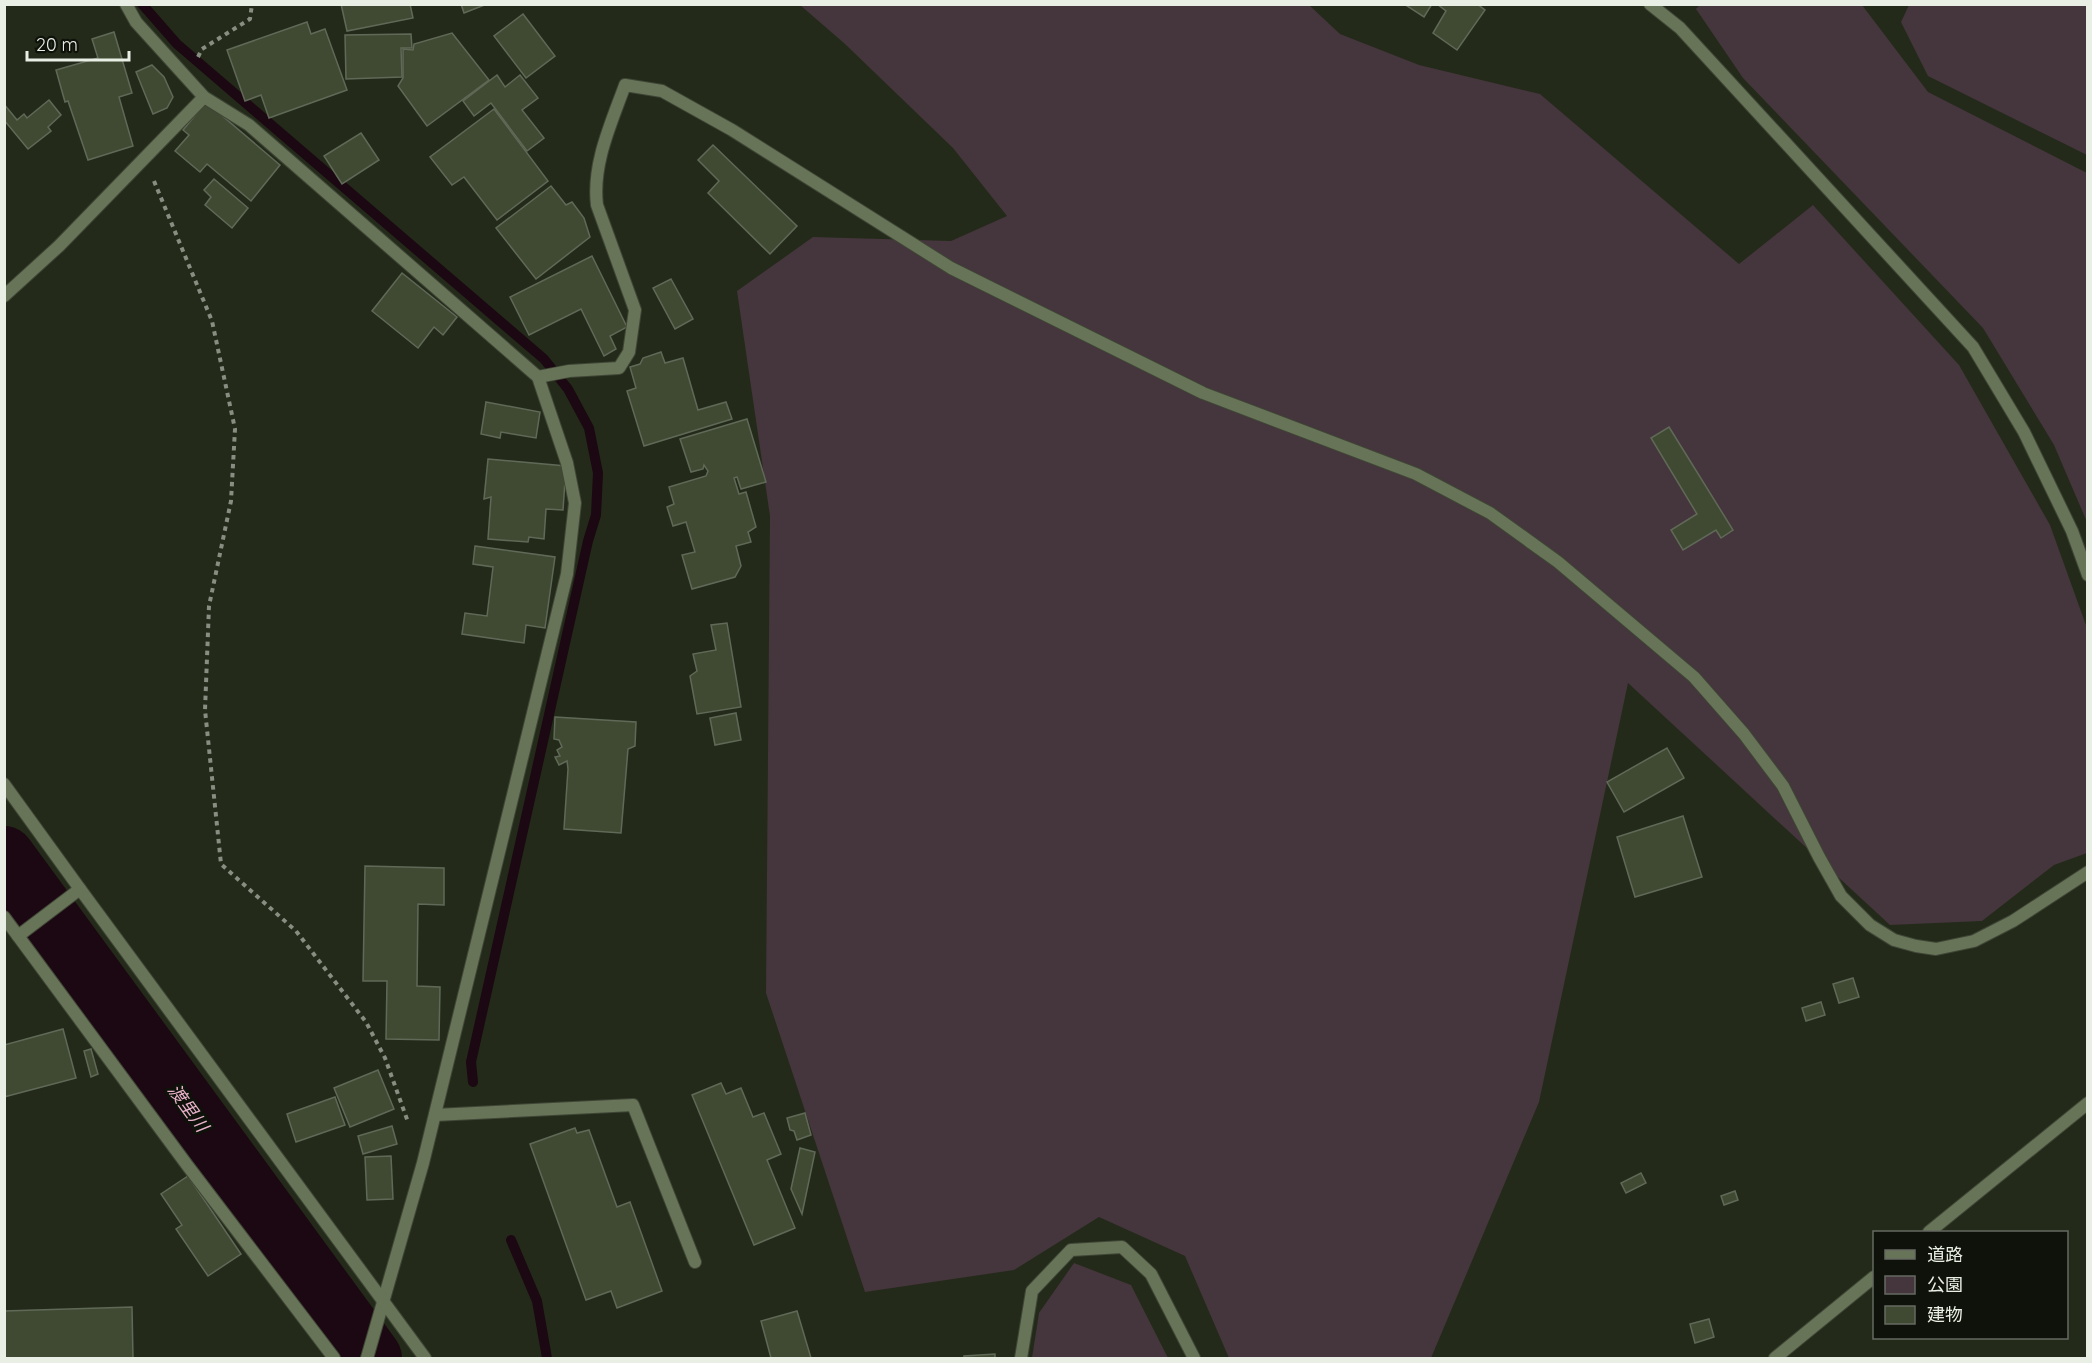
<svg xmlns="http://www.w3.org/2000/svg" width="2092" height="1363" viewBox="0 0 2092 1363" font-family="Quicksand,'Noto Sans JP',sans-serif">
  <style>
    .green { fill: #45353c }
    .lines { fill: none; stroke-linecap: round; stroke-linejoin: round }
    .stream { stroke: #1c0812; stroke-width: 10 }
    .river { stroke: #1c0812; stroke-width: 62 }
    .building { fill: #404a33; stroke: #606957; stroke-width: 1.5 }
    .lane-casing { stroke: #3f4636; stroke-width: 14 }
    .street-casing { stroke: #3f4636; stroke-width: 14 }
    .path { stroke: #888e81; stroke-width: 4; stroke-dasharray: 4.5 4.5; stroke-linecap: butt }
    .lane { stroke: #677458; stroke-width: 12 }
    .street { stroke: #677458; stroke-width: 12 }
    .labels { text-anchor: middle; stroke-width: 6; stroke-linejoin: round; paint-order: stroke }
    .water-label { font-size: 18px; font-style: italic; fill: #e9b2cb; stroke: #0e120a }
  </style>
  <rect width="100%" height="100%" fill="#232a1a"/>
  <g class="green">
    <path d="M800,5h509l31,29 79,31 121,29 199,170 74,-59 146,160 91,160 37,103v225l-33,12 -72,56 -92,4 -262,-242 -89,419 -108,256h-202l-44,-102 -86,-39 -85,53 -149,22 -99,-299 4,-477 -33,-225 76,-54 138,4 56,-25 -54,-68 -108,-104z"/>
    <path d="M1700,5h162l66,87 159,81v349l-33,-77 -71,-117 -240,-250 -47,-69z"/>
    <path d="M1909,5h178v150l-159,-79 -27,-54z"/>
    <path d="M1074,1263l57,22 37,73h-136l7,-45z"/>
  </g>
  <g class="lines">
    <g class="stream">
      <path d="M142,4l35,40 367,315 24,30 21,39 9,45 -2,42 -8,26 -117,521 2,20"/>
      <path d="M511,1240l26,61 10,57"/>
    </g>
    <path class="river" d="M4,857l367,501"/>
  </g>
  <g class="building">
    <path d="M341,4h69l3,14 -66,13z"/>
    <path d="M461,4h26l-23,9z"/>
    <path d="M1404,4h28l-8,13z"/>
    <path d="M1437,4h40l8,6 -28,40 -24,-17 13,-22z"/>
    <path d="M523,14l32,42 -29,22 -32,-42z"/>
    <path d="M307,22l4,12 14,-5 22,61 -78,28 -8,-23 -16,6 -18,-51z"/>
    <path d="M114,32l18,61 -13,4 14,49 -45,14 -20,-59 -3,1 -9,-32 42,-12 -6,-19z"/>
    <path d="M452,33l37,47 -62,46 -29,-40 5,-8v-29l10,1 1,-6z"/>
    <path d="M411,34l1,14h-11l1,29 -56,2 -1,-44z"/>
    <path d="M152,65l12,12 9,20 -6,11 -14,6 -17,-42z"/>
    <path d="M497,75l8,12 15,-12 18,23 -16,12 22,28 -17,13 -36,-48 -17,13 -11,-15z"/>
    <path d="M49,100l12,15 -13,12 3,4 -23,18 -24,-29v-16l13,16 7,-6 3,4z"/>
    <path d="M206,102l74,63 -29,36 -44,-37 -7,8 -25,-21 14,-16 -6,-5z"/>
    <path d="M494,109l54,72 -51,39 -33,-43 -12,8 -22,-28z"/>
    <path d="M361,133l18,27 -37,24 -18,-28z"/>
    <path d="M713,145l84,81 -27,28 -62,-61 11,-12 -21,-21z"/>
    <path d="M214,179l34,29 -16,20 -27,-23 6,-8 -7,-7z"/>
    <path d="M551,186l15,19 6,-3 12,16 6,19 -54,42 -40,-51z"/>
    <path d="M592,256l35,71 -17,9 6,13 -12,7 -23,-47 -52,26 -19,-38z"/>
    <path d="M402,273l55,44 -14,18 -9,-8 -16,21 -46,-37z"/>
    <path d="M671,279l22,40 -18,10 -22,-41z"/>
    <path d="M661,352l4,11 18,-5 15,52 28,-8 6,17 -88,27 -17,-55 9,-3 -6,-21 10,-3 3,-6z"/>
    <path d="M486,402l54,10 -4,26 -35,-6 -1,6 -19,-4z"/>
    <path d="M747,419l19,63 -25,7 -4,-12 -3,1 5,16 7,-2 10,35 -8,5 3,10 -15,4 5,20 -6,11 -43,12 -10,-34 13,-3 -9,-30 -13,4 -6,-19 7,-3 -5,-17 37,-11 2,-5 -4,-6 -1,4 -12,3 -11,-33z"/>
    <path d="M1669,427l64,103 -12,8 -5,-8 -33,20 -12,-20 26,-16 -46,-76z"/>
    <path d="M488,459l78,7 -3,44 -17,-1 -2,30 -15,-2 -1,5 -40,-3 3,-42 -7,2z"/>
    <path d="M475,546l80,11 -10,71 -19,-3 -2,18 -62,-9 3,-21 22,3 6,-49 -20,-3z"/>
    <path d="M727,623l14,84 -44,7 -7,-38 7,-5 -4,-17 23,-4 -5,-25z"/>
    <path d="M736,713l5,27 -26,5 -5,-27z"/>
    <path d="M555,717l81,5 -1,24 -7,3 -7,84 -57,-4 4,-60 -1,-8 -8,4 -4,-8 5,-1 -3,-6 5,-3 -3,-7 -5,-1z"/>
    <path d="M1667,748l17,30 -60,34 -17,-30z"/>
    <path d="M1683,816l19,61 -67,20 -18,-60z"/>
    <path d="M365,866l79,2v37l-26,-1 -1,82 23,1 -1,53 -53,-1 1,-58h-24z"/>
    <path d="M1853,978l6,19 -20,6 -6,-19z"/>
    <path d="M1821,1002l4,13 -19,6 -4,-13z"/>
    <path d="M63,1029l13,49 -72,19v-52z"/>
    <path d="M91,1049l7,25 -7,3 -7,-26z"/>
    <path d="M378,1070l16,39 -44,18 -16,-39z"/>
    <path d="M721,1083l5,11 15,-6 12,29 11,-4 17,41 -14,6 28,68 -41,17 -62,-150z"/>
    <path d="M335,1097l10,28 -49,17 -9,-28z"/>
    <path d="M805,1113l6,22 -14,5 -3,-9 -4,-1 -3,-12z"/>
    <path d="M392,1126l5,18 -34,10 -5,-18z"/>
    <path d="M575,1128l2,5 12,-3 28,77 13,-5 32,89 -45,17 -6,-17 -25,9 -56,-156z"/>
    <path d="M800,1148l15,4 -13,62 -11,-25z"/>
    <path d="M391,1156l2,43 -26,1 -2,-43z"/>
    <path d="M1641,1173l5,10 -20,10 -5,-10z"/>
    <path d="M188,1176l53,78 -33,22 -32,-47 6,-4 -21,-31z"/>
    <path d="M1735,1191l3,9 -14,5 -3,-9z"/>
    <path d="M132,1307l1,51h-129v-47z"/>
    <path d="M797,1311l14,47h-40l-10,-37z"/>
    <path d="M1709,1319l5,18 -19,6 -5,-19z"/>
    <path d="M995,1354v4h-31v-2z"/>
  </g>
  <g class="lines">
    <defs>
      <path id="lane" d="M435,1115l198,-10 62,157"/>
      <g id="street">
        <path d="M126,4l10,18 68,75 45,28 289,252 29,86 8,40 -8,71 -144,589 -56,195"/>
        <path d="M1650,4l30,24 293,319 51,85 48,99 16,44"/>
        <path d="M4,296l55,-50 145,-149"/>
        <path d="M538,377l31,-6 50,-3 10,-16 6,-42 -38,-105c-5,-41 14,-81 28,-120l37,6 70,39 219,138 252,125 213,81 74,39 68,49 136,115 50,57 39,52 36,71 22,39 29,29 24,15 22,6 20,3 38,-8 39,-20 75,-49"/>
        <path d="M4,784l76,105 345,469"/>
        <path d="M4,917l183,248 147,193"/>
        <path d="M18,936l62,-47"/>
        <path d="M1929,1232l159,-129"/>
        <path d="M1021,1358l11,-67 39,-41 51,-3 29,27 43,84"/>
        <path d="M1775,1358l99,-81"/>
      </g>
    </defs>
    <use href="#lane" class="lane-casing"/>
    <use href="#street" class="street-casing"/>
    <g class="path">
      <path d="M198,57l4,-8 48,-30 2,-15"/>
      <path d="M154,181l58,140 23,108 -4,72 -22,105 -4,104 16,154 75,67 70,91 19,36 23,64"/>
    </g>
    <use href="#lane" class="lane"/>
    <use href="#street" class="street"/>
  </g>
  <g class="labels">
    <g class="water-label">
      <text transform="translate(188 1108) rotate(54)" y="6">渡里川</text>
    </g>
  </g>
  <rect width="2092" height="1363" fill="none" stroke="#eaefe5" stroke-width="12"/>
  <rect x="1873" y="1231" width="195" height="108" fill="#0e120a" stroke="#666a62" stroke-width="1.5"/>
  <rect x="1885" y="1250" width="30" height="9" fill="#677458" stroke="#666a62" stroke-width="1.5"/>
  <text x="1927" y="1261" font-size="18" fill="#eaefe5">道路</text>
  <rect x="1885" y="1276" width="30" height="18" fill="#45353c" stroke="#666a62" stroke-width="1.5"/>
  <text x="1927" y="1291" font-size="18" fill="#eaefe5">公園</text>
  <rect x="1885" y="1306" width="30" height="18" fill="#404a33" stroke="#666a62" stroke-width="1.5"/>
  <text x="1927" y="1321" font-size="18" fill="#eaefe5">建物</text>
  <path d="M27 51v9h102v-9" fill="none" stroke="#eaefe5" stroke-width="3"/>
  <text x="36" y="51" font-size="18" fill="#eaefe5" stroke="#0e120a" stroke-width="4.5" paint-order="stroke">20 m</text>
</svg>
